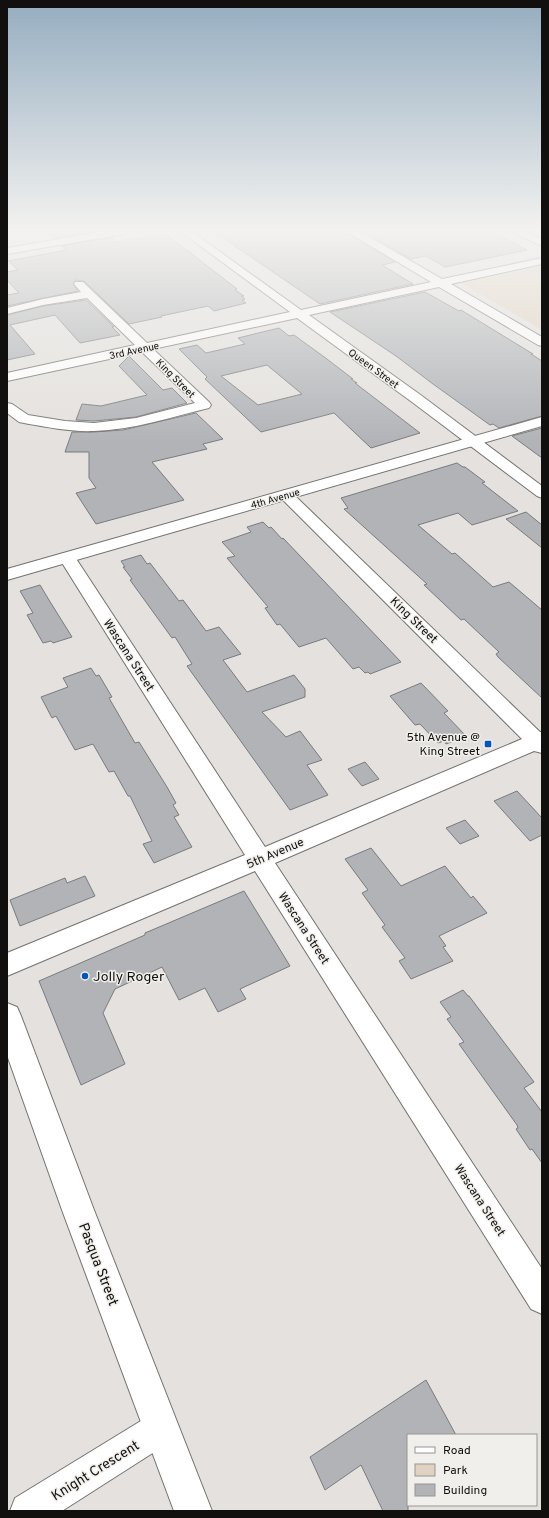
<svg xmlns="http://www.w3.org/2000/svg" width="549" height="1518" viewBox="0 0 549 1518" font-family="Overpass,sans-serif">
  <style>
    .green { fill: #e0d2c0 }
    .building { fill: #b1b3b7; stroke: #797b7e; fill-rule: evenodd }
    .lines { fill: none; stroke-linecap: round; stroke-linejoin: round }
    .minor-casing { stroke: #74726e; stroke-width: 2 }
    .tertiary-casing { stroke: #74726e; stroke-width: 2 }
    .minor { fill: #fff; fill-rule: evenodd }
    .tertiary { fill: #fff; fill-rule: evenodd }
    .poi-dot { fill: #0355be; stroke: #f1efeb; stroke-width: 1.5 }
    .labels { text-anchor: middle; stroke-width: 3; stroke-linejoin: round; paint-order: stroke }
    .far-street-label { font-size: 10px; fill: #11100f; stroke: #f1efeb }
    .street-label { font-size: 12px; fill: #11100f; stroke: #f1efeb }
    .poi-label { font-size: 12px; fill: #11100f; stroke: #f1efeb; text-anchor: end }
    .near-poi-label { font-size: 14px; fill: #11100f; stroke: #f1efeb; text-anchor: start }
    .near-street-label { font-size: 14px; fill: #11100f; stroke: #f1efeb }
  </style>
  <rect width="100%" height="100%" fill="#e4e1de"/>
  <path class="green" d="M542,266v64l-81,-47z"/>
  <g class="building">
    <path d="M45,231h55l-46,8z"/>
    <path d="M213,231h133l2,3 47,28 -13,3 31,19 -93,20z"/>
    <path d="M362,231h128l37,19 -82,17 -19,-11 -15,3z"/>
    <path d="M166,234l71,55 -2,1 9,6h-3l4,3 -3,1 4,3 -32,8 -6,-5 -47,10 1,1 -33,7 -45,-43 -9,-1 -2,4 5,7 -71,15v-11l12,-2 -12,-13v-8l11,-2 -10,-9 59,-11 -5,-4 50,-9 1,5z"/>
    <path d="M425,292l34,19 2,-1 72,44h-2l11,7v55l-43,12 -6,-4 -3,1 -57,-41 -37,-28 -66,-44z"/>
    <path d="M86,300l28,27h-2l8,8 -40,8 -25,-28 -45,10 25,29 -28,6v-45l36,-9z"/>
    <path d="M279,328l10,8 5,-1 33,24 26,20h-2l6,4h-2l65,50 -49,15 -37,-35 -73,19 -56,-53 2,-2 -28,-28 18,-4 9,8 39,-9 -7,-6zM267,365l35,29 -44,11 -37,-29z"/>
    <path d="M129,356l34,34 9,-2 15,15 -51,14 -42,4 -18,-1 6,-16 19,2 46,-11 -28,-29z"/>
    <path d="M196,413l27,26 -20,5 4,5 -55,13 32,38 -88,24 -20,-31 20,-5 -7,-10v-26h-24l7,-20h22l29,-2z"/>
    <path d="M542,428v30l-30,-22z"/>
    <path d="M457,463l6,4h2l20,15 -3,1 36,28 -46,14 -14,-12 -40,12 34,29 3,-1 38,34 16,-5 33,28v88l-44,-41 -2,-3 3,-2 -35,-33 -3,1 -37,-35 3,-1 -83,-75 4,-1 -7,-10z"/>
    <path d="M526,512l16,13v23l-36,-29z"/>
    <path d="M263,522l6,6 2,-1 11,12 1,-1 118,124 -31,12 -2,-2 -3,1 -6,-6 -6,2 -27,-31 -27,9 -19,-23 -3,1 -12,-17 3,-1 -41,-49 8,-2 -13,-14 29,-10 -4,-5z"/>
    <path d="M141,555l6,9 3,-1 29,38 4,-1 23,31 13,-4 22,27 -18,6 24,32 47,-17 11,14v8l-43,15 24,25 14,-6 22,29 -15,5 21,30 -38,15 -103,-144 5,-2 -17,-27 -3,1 -42,-58 2,-1 -9,-12h2l-4,-6z"/>
    <path d="M40,585l9,15 23,37 -19,6 -2,-2 -8,2 -16,-28 6,-2 -13,-22z"/>
    <path d="M91,668l5,8 3,-1 13,22 -3,1 26,45 4,-1 28,45 9,16 -3,2 6,10 -5,2 18,30 -38,16 -11,-19 9,-3 -22,-45h-2l-14,-25 -5,1 -16,-28 -18,6 -19,-34 -4,2 -11,-21 27,-10 -5,-9z"/>
    <path d="M421,683l27,28 -4,2 22,23 -20,8 -2,-3 -6,2 -18,-19 -5,1 -25,-29z"/>
    <path d="M365,762l14,17 -17,7 -14,-17z"/>
    <path d="M517,791l25,27v17l-12,6 -36,-40z"/>
    <path d="M465,820l14,16 -19,8 -14,-16z"/>
    <path d="M371,848l30,38 44,-20 26,32 2,-2 14,17 -48,23 7,10 -3,1 10,14 -42,18 -12,-18 6,-3 -23,-31 3,-2 -23,-32 6,-3 -23,-31z"/>
    <path d="M85,876l10,20 -75,30 -10,-26 55,-22 2,5z"/>
    <path d="M244,891l46,75 -50,23 6,10 -28,13 -13,-24 -26,12 -17,-33 -47,22 -12,24 22,51 -44,21 -42,-104 106,-46v-2z"/>
    <path d="M463,990l5,6h1l65,86 -10,6 18,24v51l-10,-14 -2,1 -14,-21 2,-1 -1,-3 -58,-81 5,-2 -17,-23 4,-2 -11,-15z"/>
    <path d="M426,1380l30,55h-48v76h-25l-22,-46 -36,25 -15,-33z"/>
  </g>
  <g class="lines">
    <defs>
      <g id="minor">
        <path d="M107,231h21l-5,3 -116,20v-6z"/>
        <path d="M180,231h11l110,79 130,-28 -82,-49 -2,-2h12l83,48 100,-21v6l-91,20 91,53v9l-4,-1 -99,-58 -130,28 113,81 120,90v12l-5,-2 -125,-94 -115,-84 -144,31 56,53 2,3 -2,3c-38,9 -76,22 -115,23 -23,1 -47,-4 -70,-8l-5,-1 -12,-9v-10l5,1 16,11 37,6 29,2 42,-5 59,-15 -53,-51 -135,29v-8l128,-28 -48,-47 -44,7 -36,9v-6l36,-9 38,-7 -7,-8 1,-2h8l64,61 143,-31z"/>
        <path d="M512,231h12l18,8v7l-28,-13z"/>
        <path d="M286,490l5,2 249,240h2v21l-8,-2 -259,112 267,406v45l-11,-5 -276,-438 -248,105v-23l238,-98 -186,-297 2,-4 6,-1 6,1 192,293 257,-108 -244,-244 3,-3z"/>
        <path d="M161,1410l12,6 6,12 -6,12 -111,71h-52l5,-13 134,-82z"/>
      </g>
      <g id="tertiary">
        <path d="M542,417v9l-535,154v-11z"/>
        <path d="M7,1003l10,4 4,9 73,194 118,301h-38l-112,-301 -55,-155z"/>
      </g>
    </defs>
    <use href="#minor" class="minor-casing"/>
    <use href="#tertiary" class="tertiary-casing"/>
    <use href="#minor" class="minor"/>
    <use href="#tertiary" class="tertiary"/>
  </g>
  <linearGradient id="sky" x2="0" y2="1"><stop stop-color="#95adc0"/><stop offset="0.52" stop-color="#f3f2f0"/><stop offset="1" stop-color="#f3f2f0" stop-opacity="0"/></linearGradient>
  <rect width="549" height="443" fill="url(#sky)"/>
  <g class="poi-dot">
    <rect x="484" y="740" width="8" height="8" rx="2"/>
    <circle cx="85" cy="976" r="4"/>
  </g>
  <g class="labels">
    <g class="far-street-label">
      <text transform="translate(134 350) rotate(-12)" y="4">3rd Avenue</text>
      <text transform="translate(374 368) rotate(36)" y="4">Queen Street</text>
      <text transform="translate(176 378) rotate(45)" y="4">King Street</text>
      <text transform="translate(275 498) rotate(-16)" y="4">4th Avenue</text>
    </g>
    <g class="street-label">
      <text transform="translate(414 620) rotate(44)" y="4">King Street</text>
      <text transform="translate(129 655) rotate(57)" y="4">Wascana Street</text>
      <text transform="translate(275 853) rotate(-23)" y="4">5th Avenue</text>
      <text transform="translate(304 928) rotate(57)" y="4">Wascana Street</text>
      <text transform="translate(480 1200) rotate(57)" y="4">Wascana Street</text>
    </g>
    <g class="poi-label">
      <text x="480" y="741">5th Avenue @<tspan x="480" dy="14">King Street</tspan></text>
    </g>
    <g class="near-poi-label">
      <text x="93" y="981">Jolly Roger</text>
    </g>
    <g class="near-street-label">
      <text transform="translate(99 1264) rotate(69)" y="5">Pasqua Street</text>
      <text transform="translate(95 1470) rotate(-32)" y="5">Knight Crescent</text>
    </g>
  </g>
  <rect width="549" height="1518" fill="none" stroke="#11100f" stroke-width="16"/>
  <rect x="407" y="1434" width="130" height="72" fill="#f1efeb" stroke="#979693"/>
  <rect x="415" y="1447" width="20" height="6" fill="#ffffff" stroke="#979693"/>
  <text x="443" y="1454" font-size="12" fill="#11100f">Road</text>
  <rect x="415" y="1464" width="20" height="12" fill="#e0d2c0" stroke="#979693"/>
  <text x="443" y="1474" font-size="12" fill="#11100f">Park</text>
  <rect x="415" y="1484" width="20" height="12" fill="#b1b3b7" stroke="#979693"/>
  <text x="443" y="1494" font-size="12" fill="#11100f">Building</text>
</svg>
